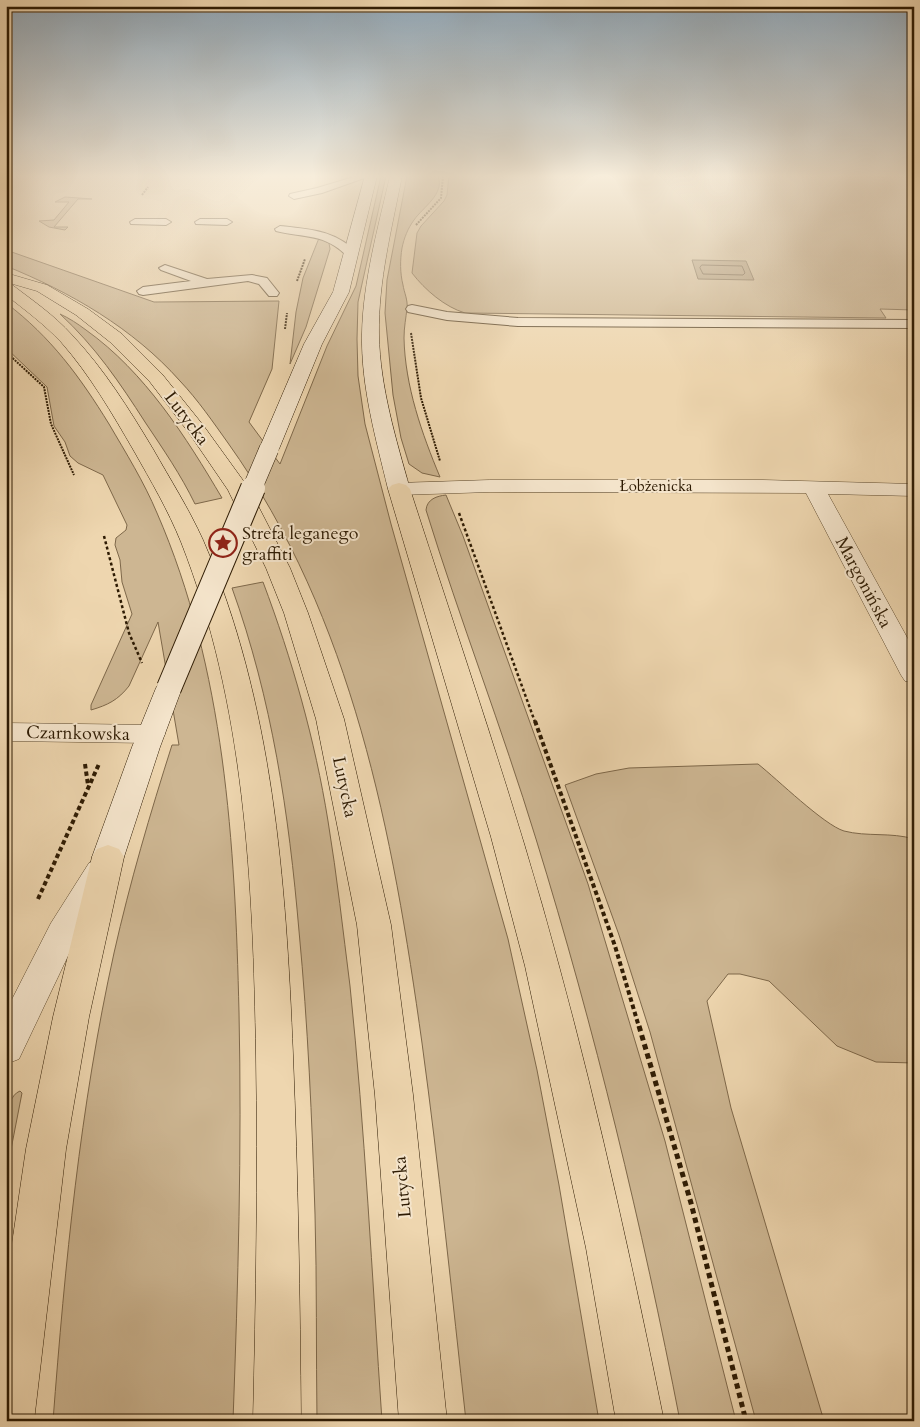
<svg xmlns="http://www.w3.org/2000/svg" width="920" height="1427" viewBox="0 0 920 1427" font-family="Cardo,serif">
  <style>
    .green { fill: #cdb692; stroke: #7e684a }
    .water { fill: #ad9675; stroke: #7a6547 }
    .lines { fill: none; stroke-linecap: round; stroke-linejoin: round }
    .shore { stroke: #6e583c; stroke-width: 1 }
    .lane-casing { stroke: #5e4a2e; stroke-width: 2 }
    .street-casing { stroke: #5e4a2e; stroke-width: 1 }
    .secondary-casing { stroke: #2e1b03; stroke-width: 1 }
    .primary-casing { stroke: #2e1b03; stroke-width: 1 }
    .path-far3 { stroke: #2e1b03; stroke-width: 2; stroke-dasharray: 2 1; stroke-linecap: butt }
    .path-far2 { stroke: #2e1b03; stroke-width: 2.5; stroke-dasharray: 3 2.5; stroke-linecap: butt }
    .path-far1 { stroke: #2e1b03; stroke-width: 4; stroke-dasharray: 4.5 3; stroke-linecap: butt }
    .path { stroke: #2e1b03; stroke-width: 5; stroke-dasharray: 5.5 4; stroke-linecap: butt }
    .lane { fill: #f4e4cb; fill-rule: evenodd }
    .street { fill: #f4e4cb; fill-rule: evenodd }
    .secondary { fill: #f4e4cb; fill-rule: evenodd }
    .primary { fill: #eed6af; fill-rule: evenodd }
    .secondary-bridge-far1-casing { stroke: #2e1b03; stroke-width: 20; stroke-linecap: butt }
    .secondary-bridge-casing { stroke: #2e1b03; stroke-width: 26; stroke-linecap: butt }
    .secondary-bridge-far1 { stroke: #f4e4cb; stroke-width: 19 }
    .secondary-bridge { stroke: #f4e4cb; stroke-width: 24 }
    .labels { text-anchor: middle; stroke-width: 4; stroke-linejoin: round; paint-order: stroke }
    .far-street-label { font-size: 15px; fill: #2e1b03; stroke: #f4e4cb }
    .street-label { font-size: 18px; fill: #2e1b03; stroke: #f4e4cb }
    .poi-label { font-size: 18px; fill: #2e1b03; stroke: #f4e4cb; text-anchor: start }
  </style>
  <rect width="100%" height="100%" fill="#eed6af"/>
  <filter id="stains"><feTurbulence type="fractalNoise" baseFrequency=".004" numOctaves="4"/><feColorMatrix values="0 0 0 0 .2 0 0 0 0 .09 0 0 0 0 .02 0 0 0 .5 -.17"/></filter>
  <radialGradient id="worn" r=".72"><stop offset=".6" stop-color="#630" stop-opacity="0"/><stop offset="1" stop-color="#630" stop-opacity=".3"/></radialGradient>
  <g class="green">
    <path d="M381,176h5l-28,126 -1,37 1,37 7,48 26,100 117,415 29,131 22,115 40,236h-133c-14,-126 -27,-253 -44,-378 -29,-209 -69,-425 -194,-600 -15,-21 -30,-43 -48,-62 -47,-53 -110,-89 -174,-115v-16l148,52 125,-1 -7,68 -23,53 31,42 47,-118 29,-60z"/>
    <path d="M407,176h31c7,18 -15,31 -24,44 -6,8 -10,18 -12,28 -2,12 -2,25 1,37 1,7 5,15 4,23 -1,10 -3,19 -3,30 1,48 18,96 36,139l-18,-4 -13,-9 -8,-26 -8,-43 -8,-82 2,-33z"/>
    <path d="M449,176l465,1v133l-34,-1 6,9 -421,-5c-20,-6 -40,-23 -53,-40l5,-40 4,-7 23,-25 3,-6z"/>
    <path d="M65,197l27,2h-14l-24,28h14l-3,3 -16,-3 -10,-6 15,-1 15,-18h-14z"/>
    <path d="M319,238l10,5 1,6 -24,78 -16,37 6,-52 7,-34z"/>
    <path d="M6,303c45,34 74,74 103,121 17,29 35,58 48,89 68,156 78,331 82,499 3,136 -1,273 -6,409h-180c12,-157 27,-314 61,-468 16,-71 36,-139 58,-208h7l-21,-123 -29,64c-11,14 -21,19 -38,24v-5l41,-91 -10,-32 -2,-22 -5,-15 1,-7 10,-8 1,-5 -24,-50 -25,-12 -8,-7 -5,-14 -11,-16 -7,-39 -41,-39z"/>
    <path d="M60,314c9,4 18,10 26,16 59,42 100,107 136,168l-27,6c-14,-29 -32,-55 -50,-82 -25,-39 -50,-76 -85,-108z"/>
    <path d="M446,495l17,41 125,348 77,257 71,280h-56c-38,-196 -85,-391 -144,-582 -34,-111 -76,-219 -110,-329 1,-11 11,-14 20,-15z"/>
    <path d="M263,582c29,77 52,158 65,239 9,55 15,110 22,165 15,144 22,290 32,435h-65c-1,-69 0,-138 -2,-207 -3,-95 -7,-189 -16,-283 -10,-117 -27,-232 -67,-343z"/>
    <path d="M758,764c19,15 66,61 86,67 23,6 47,1 70,8v224l-38,-1 -39,-16 -68,-65 -29,-7h-12l-21,27 24,107 93,313h-68l-106,-389 -31,-97 -54,-150 31,-11 33,-6z"/>
    <path d="M20,1091l2,2 -16,82c0,-18 -6,-77 14,-84z"/>
  </g>
  <path class="water" d="M692,260l54,1 8,19 -56,-1z"/>
  <g class="lines">
    <path class="shore" d="M702,265l40,1 3,7 -2,2 -40,-1 -3,-6z"/>
    <defs>
      <g id="lane">
        <path d="M357,176h13l-48,17 -28,6 -5,-3 1,-2 27,-6z"/>
        <path d="M135,219h31l5,3 -5,3 -35,-1 -1,-2z"/>
        <path d="M200,219h27l5,3 -5,3 -31,-1 -1,-2z"/>
        <path d="M280,226c27,3 58,4 77,28l-2,2h-8c-23,-23 -42,-18 -71,-25l-1,-2z"/>
        <path d="M165,265l42,14 45,-4 15,3 12,15 -2,3h-8l-10,-12 -11,-3 -105,14 -4,-1 -2,-3 6,-4 48,-6 -30,-11 -2,-2z"/>
        <path d="M412,305l35,7 71,6 396,2v8l-396,-2 -71,-6 -39,-8 -2,-3 2,-3z"/>
      </g>
      <g id="street">
        <path d="M490,480h273l151,4v12l-86,-2 86,156v33l-9,-2 -4,-6 -95,-182 -316,-1 -91,3 -7,-2 -4,-4 4,-4 7,-2z"/>
        <path d="M6,723l145,2 10,2 4,7 -4,7 -10,2 -145,-2z"/>
        <path d="M100,859l11,4 5,8 -39,66 -58,122 -13,5v-53l45,-88 38,-60z"/>
      </g>
      <g id="secondary">
        <path d="M365,176h12l-28,116 -27,52 -43,105 -3,4 -7,2 -7,-2 -3,-4 45,-105 29,-52z"/>
        <path d="M390,176h12c-10,52 -24,105 -23,159 1,52 17,104 31,154l-4,4 -7,2 -7,-2 -4,-4c-12,-50 -27,-102 -26,-155 1,-53 16,-106 28,-158z"/>
        <path d="M169,680l9,2 4,6 -22,59 -36,110 -5,8 -11,4 -11,-4 -5,-8 40,-110 24,-59 4,-6z"/>
      </g>
      <g id="primary">
        <path d="M6,273l41,12 41,24 34,25 40,40 41,51 47,65 40,78 18,45 36,106 47,206 22,170 34,326h-48l-24,-326 -18,-170 -41,-206 -32,-106 -18,-45 -38,-78 -39,-57 -39,-51 -40,-40 -34,-27 -39,-24 -31,-9z"/>
        <path d="M6,282l5,2c21,16 43,31 61,51 32,34 57,74 81,114 17,30 36,60 50,91 70,161 83,341 90,515 5,122 7,244 8,366h-48c3,-122 5,-244 3,-366 -3,-173 -11,-351 -75,-513 -13,-32 -30,-61 -47,-91 -22,-38 -44,-76 -73,-109 -17,-18 -36,-32 -55,-47z"/>
        <path d="M399,483l7,2 4,4c51,159 106,316 149,477 41,150 74,303 105,455h-48l-30,-173 -61,-282 -34,-129 -103,-348 4,-4z"/>
        <path d="M108,845l11,4 5,8 -35,160 -23,132 -32,272h-28v-137l20,-135 27,-132 39,-160 5,-8z"/>
      </g>
    </defs>
    <use href="#lane" class="lane-casing"/>
    <use href="#street" class="street-casing"/>
    <use href="#secondary" class="secondary-casing"/>
    <use href="#primary" class="primary-casing"/>
    <g class="path-far3">
      <path d="M142,195l6,-8"/>
      <path d="M416,225l25,-27 2,-22"/>
      <path d="M297,281l8,-22"/>
      <path d="M285,329l2,-16"/>
      <path d="M411,333l10,65 19,63"/>
      <path d="M6,352l38,35 7,37 23,51"/>
    </g>
    <g class="path-far2">
      <path d="M459,513l76,209"/>
      <path d="M104,536l25,97 13,30"/>
    </g>
    <g class="path-far1">
      <path d="M535,721l80,225 24,81"/>
      <path d="M85,764l3,21"/>
      <path d="M38,899l61,-135"/>
    </g>
    <path class="path" d="M639,1026l52,177 55,218"/>
    <use href="#lane" class="lane"/>
    <use href="#street" class="street"/>
    <use href="#secondary" class="secondary"/>
    <use href="#primary" class="primary"/>
    <defs>
      <path id="secondary-bridge-far1" d="M252,489l17,-40"/>
      <path id="secondary-bridge" d="M169,688l84,-200"/>
    </defs>
    <use href="#secondary-bridge-far1" class="secondary-bridge-far1-casing"/>
    <use href="#secondary-bridge" class="secondary-bridge-casing"/>
    <use href="#secondary-bridge-far1" class="secondary-bridge-far1"/>
    <use href="#secondary-bridge" class="secondary-bridge"/>
  </g>
  <linearGradient id="sky" x2="0" y2="1"><stop stop-color="#90a8ba"/><stop offset="0.47" stop-color="#f7eddb"/><stop offset="1" stop-color="#f7eddb" stop-opacity="0"/></linearGradient>
  <rect width="920" height="375" fill="url(#sky)"/>
  <defs>
    <symbol id="sight-ring" viewBox="-11 -11 22 22"><circle r="9.5" fill="#f4e4cb" stroke="#8f2418" stroke-width="1.5"/><path d="M0-6L1.8-2.2L6-1.7L2.9 1.2L3.7 5.4L0 3.3L-3.7 5.4L-2.9 1.2L-6-1.7L-1.8-2.2Z" fill="#8f2418"/></symbol>
  </defs>
  <g fill-rule="evenodd">
    <use href="#sight-ring" x="207" y="527" width="32" height="32"/>
  </g>
  <g class="labels">
    <g class="far-street-label">
      <text x="656" y="491">Łobżenicka</text>
    </g>
    <g class="street-label">
      <text transform="translate(187 418) rotate(53)" y="6">Lutycka</text>
      <text transform="translate(864 582) rotate(62)" y="6">Margonińska</text>
      <text transform="translate(78 733) rotate(1)" y="6">Czarnkowska</text>
      <text transform="translate(345 787) rotate(78)" y="6">Lutycka</text>
      <text transform="translate(402 1187) rotate(-95)" y="6">Lutycka</text>
    </g>
    <g class="poi-label">
      <text x="242" y="539">Strefa leganego<tspan x="242" dy="21">graffiti</tspan></text>
    </g>
  </g>
  <rect width="920" height="1427" fill="none" stroke="#eed6af" stroke-width="25"/>
  <rect x="8" y="8" width="905" height="1412" fill="none" stroke="#2e1b03" stroke-width="2.5"/>
  <rect x="12" y="12" width="895" height="1402" fill="none" stroke="#2e1b03"/>
  <rect width="100%" height="100%" filter="url(#stains)"/>
  <rect width="100%" height="100%" fill="url(#worn)"/>
</svg>
